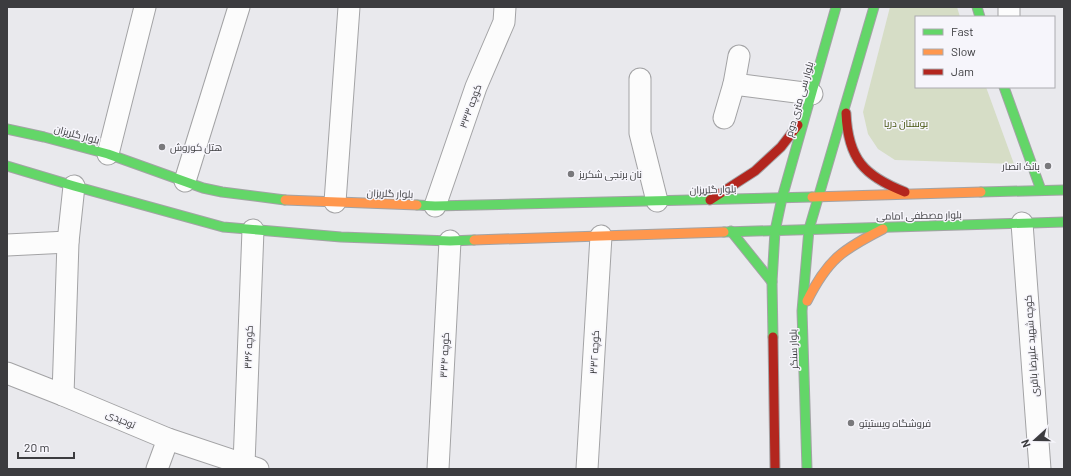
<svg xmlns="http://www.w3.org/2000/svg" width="1071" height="476" viewBox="0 0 1071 476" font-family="Barlow,Cairo,sans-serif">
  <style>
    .green { fill: #d6ddc6 }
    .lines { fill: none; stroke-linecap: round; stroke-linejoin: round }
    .street-casing { stroke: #a3a3a5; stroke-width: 23 }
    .fast-casing { stroke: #a3a3a5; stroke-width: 11 }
    .slow-casing { stroke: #a3a3a5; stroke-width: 11 }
    .jam-casing { stroke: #a3a3a5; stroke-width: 11 }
    .street { stroke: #fcfcfc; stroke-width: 21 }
    .fast { stroke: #63d668; stroke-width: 9 }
    .slow { stroke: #ff974d; stroke-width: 9 }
    .jam { stroke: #b3261e; stroke-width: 9 }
    .poi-dot { fill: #79797c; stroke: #f6f5fb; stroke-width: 1.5 }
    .labels { text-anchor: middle; stroke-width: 3; stroke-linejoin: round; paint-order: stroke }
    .street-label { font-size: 10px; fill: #3c3c3f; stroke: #f6f5fb }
    .park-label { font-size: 10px; fill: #44530c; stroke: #f6f5fb }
    .poi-label { font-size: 10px; fill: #3c3c3f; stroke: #f6f5fb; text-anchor: start }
  </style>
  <rect width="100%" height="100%" fill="#e9e9ed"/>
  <path class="green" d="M890,7h67l3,10h-44v70h70l28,77 -119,-4 -17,-11 -10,-15 -5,-22z"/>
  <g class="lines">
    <defs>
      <g id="street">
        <path d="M1009,7v10"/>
        <path d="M739,56l-5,28 78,10"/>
        <path d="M640,79v54l17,68"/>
        <path d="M724,118l10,-34"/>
        <path d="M108,154l37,-147"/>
        <path d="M185,181l54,-174"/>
        <path d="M335,202l14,-195"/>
        <path d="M435,206l41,-119 28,-65 1,-15"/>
        <path d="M1022,223l18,246"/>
        <path d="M7,245l61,-3"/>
        <path d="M7,373l56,22 105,44 90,30"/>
        <path d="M63,395l5,-153 6,-56"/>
        <path d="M244,464l9,-234"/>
        <path d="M157,469l11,-30"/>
        <path d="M438,469l12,-228"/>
        <path d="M587,469l14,-233"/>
      </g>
      <g id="fast">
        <path d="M977,7l3,10"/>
        <path d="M1004,87l37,103"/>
        <path d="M7,129l37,8 64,17 95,34 19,4 63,8"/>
        <path d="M7,166l67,20 149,41 118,10 109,4 24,-1"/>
        <path d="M981,192l83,-2"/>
        <path d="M417,205l18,1 377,-9"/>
        <path d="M731,231l41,51"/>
        <path d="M724,232l340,-10"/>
        <path d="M773,337l-1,-55 3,-51 7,-33 54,-191"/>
        <path d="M807,469l-5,-158 7,-82 65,-222"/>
      </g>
      <g id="slow">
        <path d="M812,197l169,-5"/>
        <path d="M285,200l132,5"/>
        <path d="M474,240l250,-8"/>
        <path d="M807,301c21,-42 35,-51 76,-72"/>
      </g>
      <g id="jam">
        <path d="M846,113c2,46 18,63 59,79"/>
        <path d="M710,200l45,-29 26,-24 17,-22"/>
        <path d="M773,337l2,132"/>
      </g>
    </defs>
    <use href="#street" class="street-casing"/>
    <use href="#fast" class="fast-casing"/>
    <use href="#slow" class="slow-casing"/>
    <use href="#jam" class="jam-casing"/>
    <use href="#street" class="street"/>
    <use href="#fast" class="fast"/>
    <use href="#slow" class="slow"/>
    <use href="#jam" class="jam"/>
  </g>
  <g class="poi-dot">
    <circle cx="162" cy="147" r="4"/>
    <circle cx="1048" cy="166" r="4"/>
    <circle cx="571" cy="174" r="4"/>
    <circle cx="851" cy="423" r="4"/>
  </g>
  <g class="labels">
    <g class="street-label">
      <text transform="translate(799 99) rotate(-74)" y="4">بلوار سی متری دوم</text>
      <text transform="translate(470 106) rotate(-70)" y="4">کوچه ۳۳۳</text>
      <text transform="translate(77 134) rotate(15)" y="4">بلوار گلریزان</text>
      <text transform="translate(713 189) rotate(-2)" y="4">بلوار گلریزان</text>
      <text transform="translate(390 193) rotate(2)" y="4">بلوار گلریزان</text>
      <text transform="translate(919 215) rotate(-1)" y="4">بلوار مصطفی امامی</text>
      <text transform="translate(1031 346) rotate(-94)" y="4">کوچه شهید علیرضا باقری</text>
      <text transform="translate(248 347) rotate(-88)" y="4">کوچه ۳۳۶</text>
      <text transform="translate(793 349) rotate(-92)" y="4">بلوار سنگر</text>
      <text transform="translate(594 352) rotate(-87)" y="4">کوچه ۳۳۲</text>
      <text transform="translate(444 355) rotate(-87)" y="4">کوچه ۳۳۴</text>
      <text transform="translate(121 419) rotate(23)" y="4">توحیدی</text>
    </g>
    <g class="park-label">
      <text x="906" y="127">بوستان دریا</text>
    </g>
    <g class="poi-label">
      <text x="170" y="151">هتل کوروش</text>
      <text x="1040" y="170" text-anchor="end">بانک انصار</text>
      <text x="579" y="178">نان برنجی شکریز</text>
      <text x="859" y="427">فروشگاه ویستیتو</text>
    </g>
  </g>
  <rect width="1071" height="476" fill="none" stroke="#3c3c3f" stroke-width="16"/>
  <rect x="915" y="16" width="140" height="72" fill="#f6f5fb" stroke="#acabb0"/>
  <rect x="923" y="29" width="20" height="6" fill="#63d668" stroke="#acabb0"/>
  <text x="951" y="36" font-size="12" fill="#3c3c3f">Fast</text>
  <rect x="923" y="49" width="20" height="6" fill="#ff974d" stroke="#acabb0"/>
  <text x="951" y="56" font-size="12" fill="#3c3c3f">Slow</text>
  <rect x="923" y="69" width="20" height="6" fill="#b3261e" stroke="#acabb0"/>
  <text x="951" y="76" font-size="12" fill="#3c3c3f">Jam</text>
  <g transform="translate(1035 440) rotate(249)" stroke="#f6f5fb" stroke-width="3" paint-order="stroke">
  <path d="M0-3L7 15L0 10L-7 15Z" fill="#3c3c3f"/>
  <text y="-6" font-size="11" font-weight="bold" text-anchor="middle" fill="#3c3c3f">N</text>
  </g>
  <path d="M18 452v6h56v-6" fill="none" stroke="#3c3c3f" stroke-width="2"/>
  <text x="24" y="452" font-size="12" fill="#3c3c3f" stroke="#f6f5fb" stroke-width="3" paint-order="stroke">20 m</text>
</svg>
